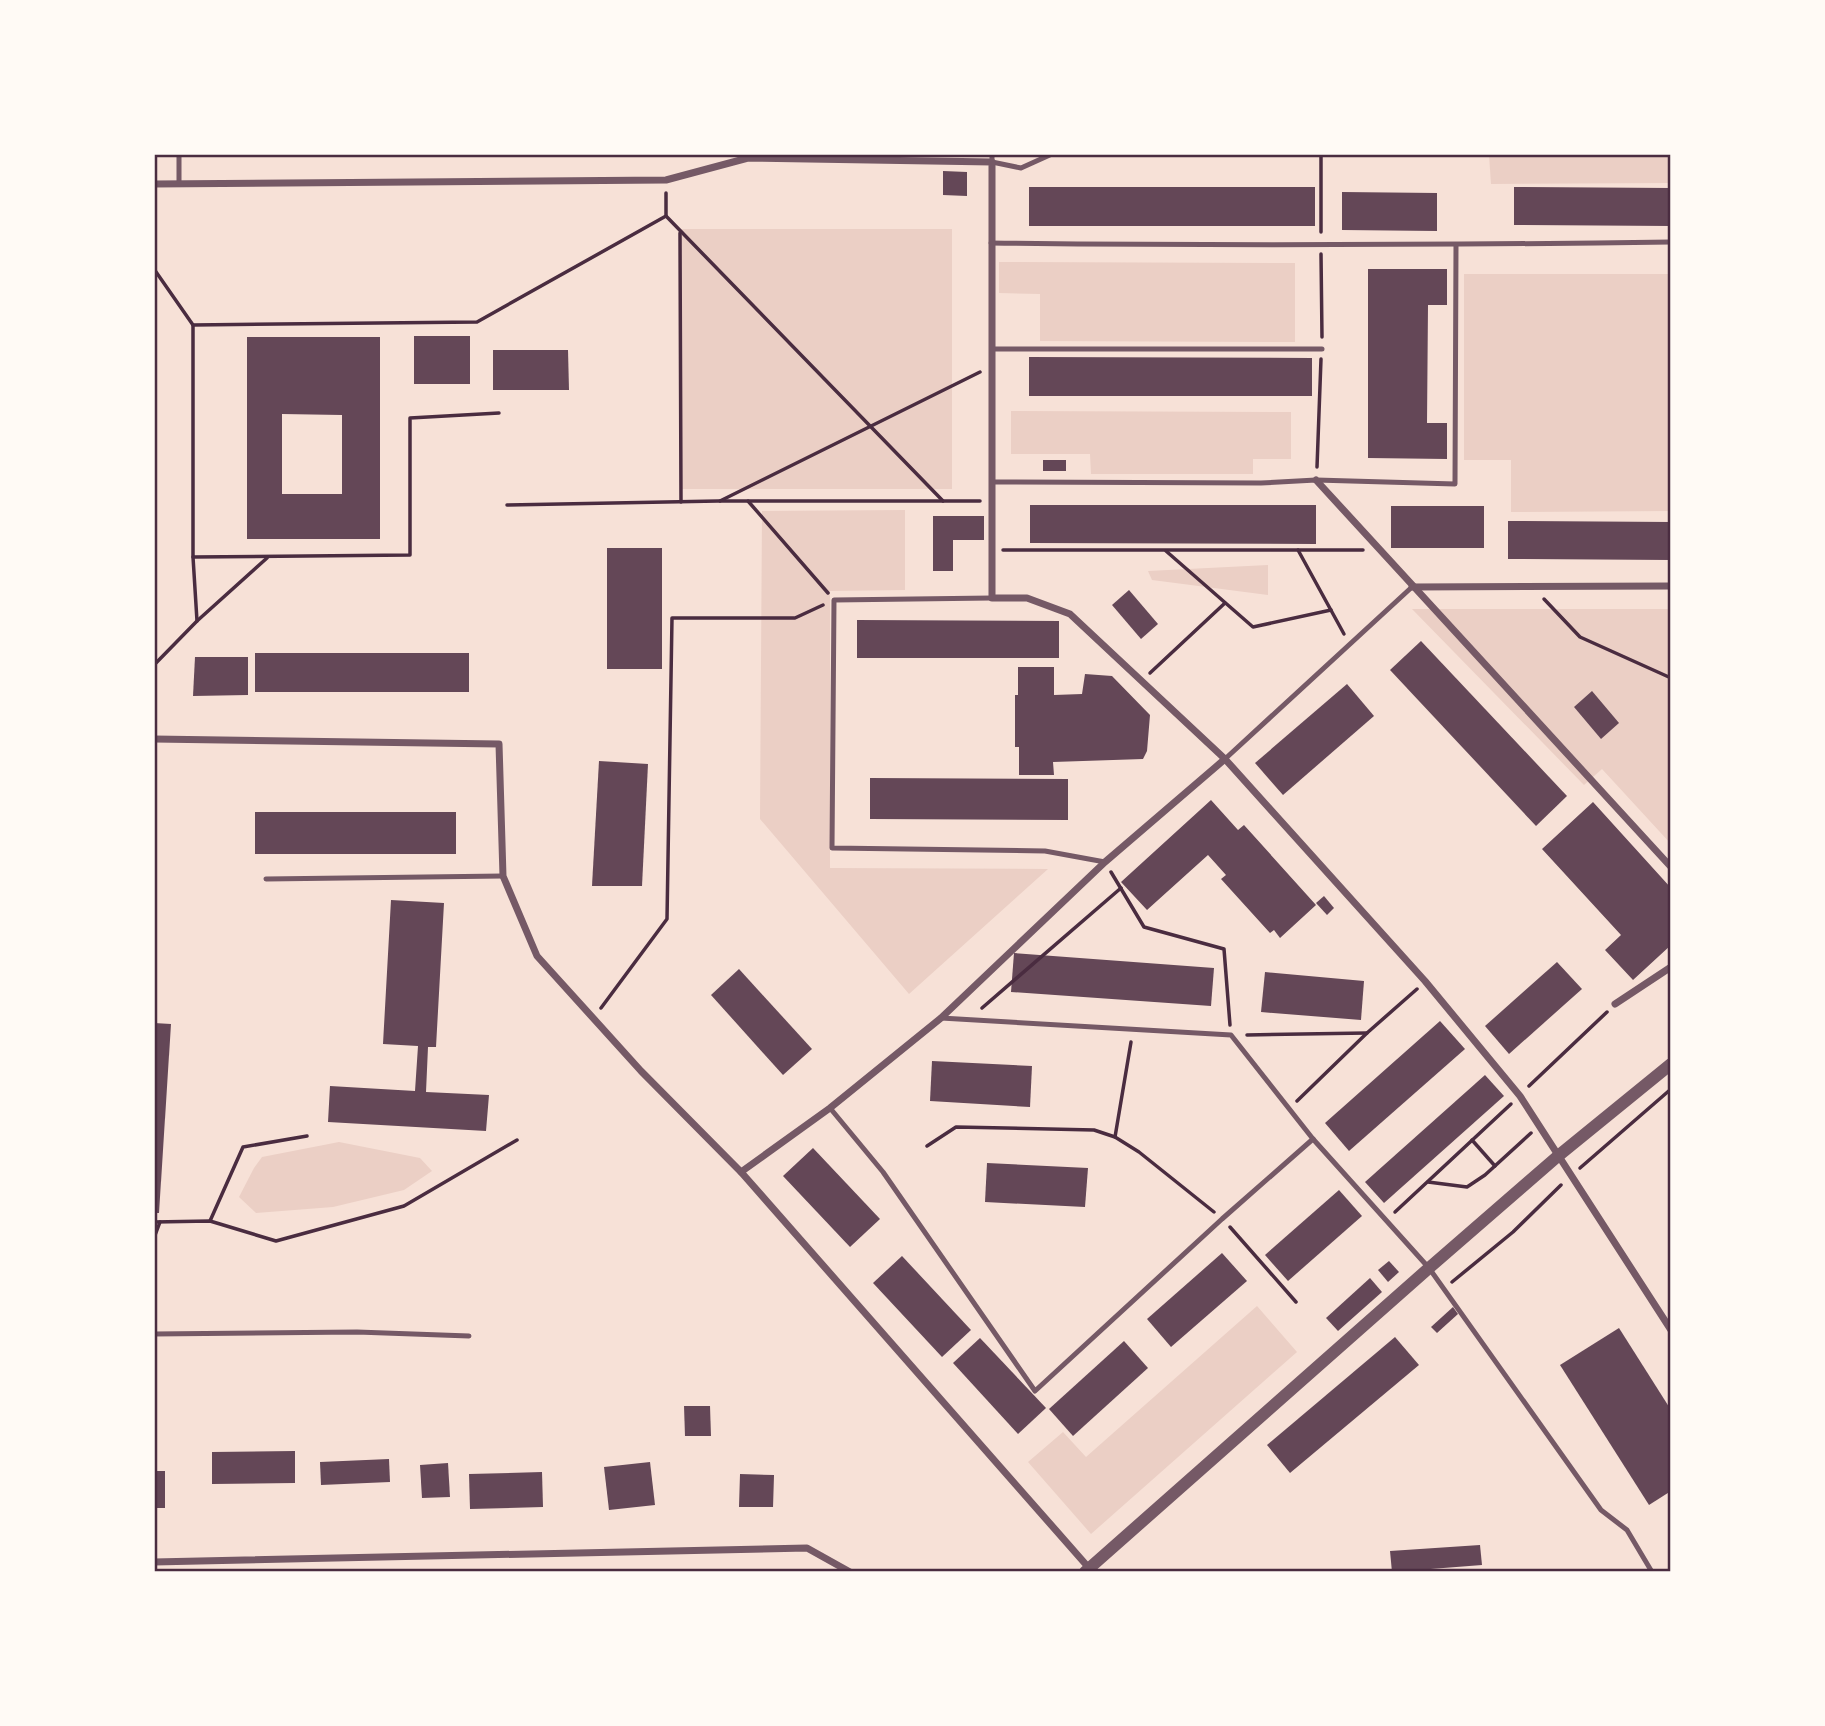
<svg xmlns="http://www.w3.org/2000/svg" width="1825" height="1726" viewBox="0 0 1825 1726" font-family="Manrope,sans-serif">
  <style>
    .green { fill: #ebcfc5 }
    .building { fill: #644757; fill-rule: evenodd }
    .lines { fill: none; stroke-linecap: round; stroke-linejoin: round }
    .path { stroke: #4a2c40; stroke-width: 3.5 }
    .service { stroke: #755966; stroke-width: 5 }
    .minor { stroke: #755966; stroke-width: 7 }
    .tertiary { stroke: #755966; stroke-width: 12 }
    .neatline { fill: none; stroke: #4a2c40; stroke-width: 2.5 }
  </style>
  <rect width="100%" height="100%" fill="#f7e1d7"/>
  <g class="green">
    <path d="M1671,154v29l-180,1 -2,-29z"/>
    <path d="M680,229h272v260h-271z"/>
    <path d="M999,262l296,1v79l-255,-1v-47l-41,-1z"/>
    <path d="M1464,274h207v237l-160,1v-52h-47z"/>
    <path d="M1011,411l280,1v47h-38v15h-162l-1,-20h-79z"/>
    <path d="M905,510v80l-75,1v277l218,1 -139,125 -149,-175 2,-308z"/>
    <path d="M1268,565v30l-116,-15 -4,-9z"/>
    <path d="M1412,609h259v235l-69,-75 -18,16z"/>
    <path d="M339,1142l81,16 12,13 -28,19 -71,17 -77,6 -17,-16 15,-29 8,-11z"/>
    <path d="M1257,1306l40,46 -206,182 -63,-72 35,-30 23,25z"/>
  </g>
  <g class="building">
    <path d="M943,171l24,1v24l-24,-1z"/>
    <rect x="1029" y="187" width="286" height="39"/>
    <path d="M1514,187l157,1v38l-157,-1z"/>
    <path d="M1342,192l95,1v38l-95,-1z"/>
    <path d="M1368,269h79v36h-19l-1,118h20v36l-79,-1z"/>
    <rect x="414" y="336" width="56" height="48"/>
    <path d="M247,337h133v202h-133zM282,414l60,1v79h-60z"/>
    <path d="M493,350h75l1,40h-76z"/>
    <path d="M1029,357l283,1v38h-283z"/>
    <rect x="1043" y="460" width="23" height="11"/>
    <path d="M1030,505h286v39l-286,-1z"/>
    <rect x="1391" y="506" width="93" height="42"/>
    <path d="M933,516h51v24h-31v31h-20z"/>
    <path d="M1508,521l163,1v38l-163,-1z"/>
    <rect x="607" y="548" width="55" height="121"/>
    <path d="M1129,590l29,34 -17,15 -29,-34z"/>
    <path d="M857,620l202,1v37h-202z"/>
    <path d="M1421,641l146,155 -31,30 -146,-156z"/>
    <rect x="255" y="653" width="214" height="39"/>
    <path d="M195,657h53v38l-55,1z"/>
    <path d="M1018,667h36v28l28,-1 3,-20 27,2 38,39 -3,36 -4,8 -90,3 1,13h-35v-28h-4v-52h3z"/>
    <path d="M1347,684l27,32 -91,79 -28,-32z"/>
    <path d="M1592,691l27,32 -18,16 -27,-32z"/>
    <path d="M599,761l49,3 -6,122h-50z"/>
    <path d="M870,778l198,1v41l-198,-1z"/>
    <path d="M1211,800l27,30 6,-5 72,80 -36,33 -6,-8 -4,3 -49,-54 5,-4 -18,-20 -61,55 -26,-28z"/>
    <path d="M1593,802l78,86v57l-38,35 -28,-30 16,-15 -79,-86z"/>
    <rect x="255" y="812" width="201" height="42"/>
    <path d="M1324,896l10,12 -7,7 -11,-12z"/>
    <path d="M391,900l53,3 -8,144h-8l-2,45 63,3 -3,36 -158,-9 2,-36 85,5 3,-45 -35,-2z"/>
    <path d="M1014,953l200,15 -3,38 -200,-14z"/>
    <path d="M1557,962l25,27 -73,65 -24,-28z"/>
    <path d="M739,969l73,80 -29,26 -72,-80z"/>
    <path d="M1265,972l99,9 -3,39 -100,-8z"/>
    <path d="M1440,1021l25,28 -116,102 -24,-28z"/>
    <path d="M154,1023l17,1 -12,189h-5z"/>
    <path d="M932,1061l100,5 -2,41 -100,-6z"/>
    <path d="M1485,1075l19,21 -120,107 -19,-21z"/>
    <path d="M813,1148l67,71 -30,28 -67,-71z"/>
    <path d="M987,1163l101,5 -3,39 -100,-5z"/>
    <path d="M1339,1190l23,26 -74,65 -23,-26z"/>
    <path d="M1222,1253l25,28 -76,66 -24,-28z"/>
    <path d="M902,1256l69,74 -29,27 -69,-74z"/>
    <path d="M1389,1261l10,11 -11,10 -10,-12z"/>
    <path d="M1370,1278l12,14 -44,39 -12,-13z"/>
    <path d="M1453,1307l5,7 -21,19 -6,-6z"/>
    <path d="M1619,1328l52,82v81l-22,14 -89,-140z"/>
    <path d="M1395,1337l24,28 -129,108 -23,-28z"/>
    <path d="M980,1338l66,70 -28,26 -65,-71z"/>
    <path d="M1124,1341l24,27 -75,68 -24,-27z"/>
    <path d="M684,1406h26l1,30h-26z"/>
    <path d="M295,1451v32l-83,1v-32z"/>
    <path d="M389,1459l1,23 -69,3 -1,-23z"/>
    <path d="M650,1462l5,43 -46,5 -5,-43z"/>
    <path d="M448,1463l2,34 -28,1 -2,-33z"/>
    <rect x="154" y="1471" width="11" height="37"/>
    <path d="M542,1472l1,35 -73,2 -1,-35z"/>
    <path d="M740,1474l34,1 -1,32h-34z"/>
    <path d="M1480,1545l2,20 -90,7 -2,-21z"/>
  </g>
  <g class="lines">
    <g class="path">
      <path d="M1321,154v78"/>
      <path d="M666,216l277,285"/>
      <path d="M680,233l1,269"/>
      <path d="M1321,254l1,83"/>
      <path d="M154,269l39,56 284,-3 189,-106v-23"/>
      <path d="M193,325v232l217,-2v-137l89,-5"/>
      <path d="M1317,467l4,-108"/>
      <path d="M720,501l260,-129"/>
      <path d="M748,501l80,92"/>
      <path d="M507,505l211,-4h262"/>
      <path d="M1003,550h360"/>
      <path d="M1298,550l46,84"/>
      <path d="M1166,551l87,76 78,-17"/>
      <path d="M193,557l4,64"/>
      <path d="M1544,599l36,38 91,41"/>
      <path d="M154,665l43,-44 70,-63"/>
      <path d="M1150,673l75,-70"/>
      <path d="M1111,872l33,55 80,22 6,76"/>
      <path d="M601,1008l66,-89 5,-301h123l28,-13"/>
      <path d="M982,1008l139,-120"/>
      <path d="M1247,1035l120,-2"/>
      <path d="M1529,1086l78,-74"/>
      <path d="M1297,1101l70,-68 50,-44"/>
      <path d="M1115,1137l16,-95"/>
      <path d="M1472,1140l23,26"/>
      <path d="M927,1146l29,-19 138,3 21,7 24,15 75,60"/>
      <path d="M1580,1168l91,-79"/>
      <path d="M1428,1182l39,5 18,-12 46,-42"/>
      <path d="M1395,1212l116,-108"/>
      <path d="M210,1221l33,-74 64,-11"/>
      <path d="M154,1222l56,-1 66,20 128,-35 113,-66"/>
      <path d="M1230,1227l66,75"/>
      <path d="M154,1238l6,-16"/>
      <path d="M1452,1282l61,-50 48,-47"/>
    </g>
    <g class="service">
      <path d="M992,154v8l29,6 31,-14"/>
      <path d="M179,184v-30"/>
      <path d="M991,243c227,3 453,2 680,-1"/>
      <path d="M992,349h330"/>
      <path d="M992,482l269,1 55,-3 139,4 1,-239"/>
      <path d="M992,598l-158,2 -2,248 213,3 60,11"/>
      <path d="M1225,759l187,-172"/>
      <path d="M266,879l237,-3"/>
      <path d="M941,1018l290,17 82,104 116,129 172,242 26,20 25,42"/>
      <path d="M830,1108l53,64 152,219 187,-172 91,-80"/>
      <path d="M154,1334l203,-2 112,4"/>
    </g>
    <g class="minor">
      <path d="M154,184l512,-4 82,-22 244,4v436h35l43,16 155,145 200,222 95,115 151,234"/>
      <path d="M1316,480l355,387"/>
      <path d="M1412,587l259,-1"/>
      <path d="M154,739l345,5 4,132 34,80 104,115 100,101 348,396"/>
      <path d="M1615,1004l56,-37"/>
      <path d="M741,1172l89,-64 111,-90 164,-156 120,-103"/>
      <path d="M154,1562l653,-14 43,24"/>
    </g>
    <path class="tertiary" d="M1085,1572l344,-304 129,-112 113,-92"/>
  </g>
  <rect width="1825" height="1726" fill="none" stroke="#fffaf5" stroke-width="312"/>
  <rect x="156" y="156" width="1513" height="1414" class="neatline"/>
</svg>
